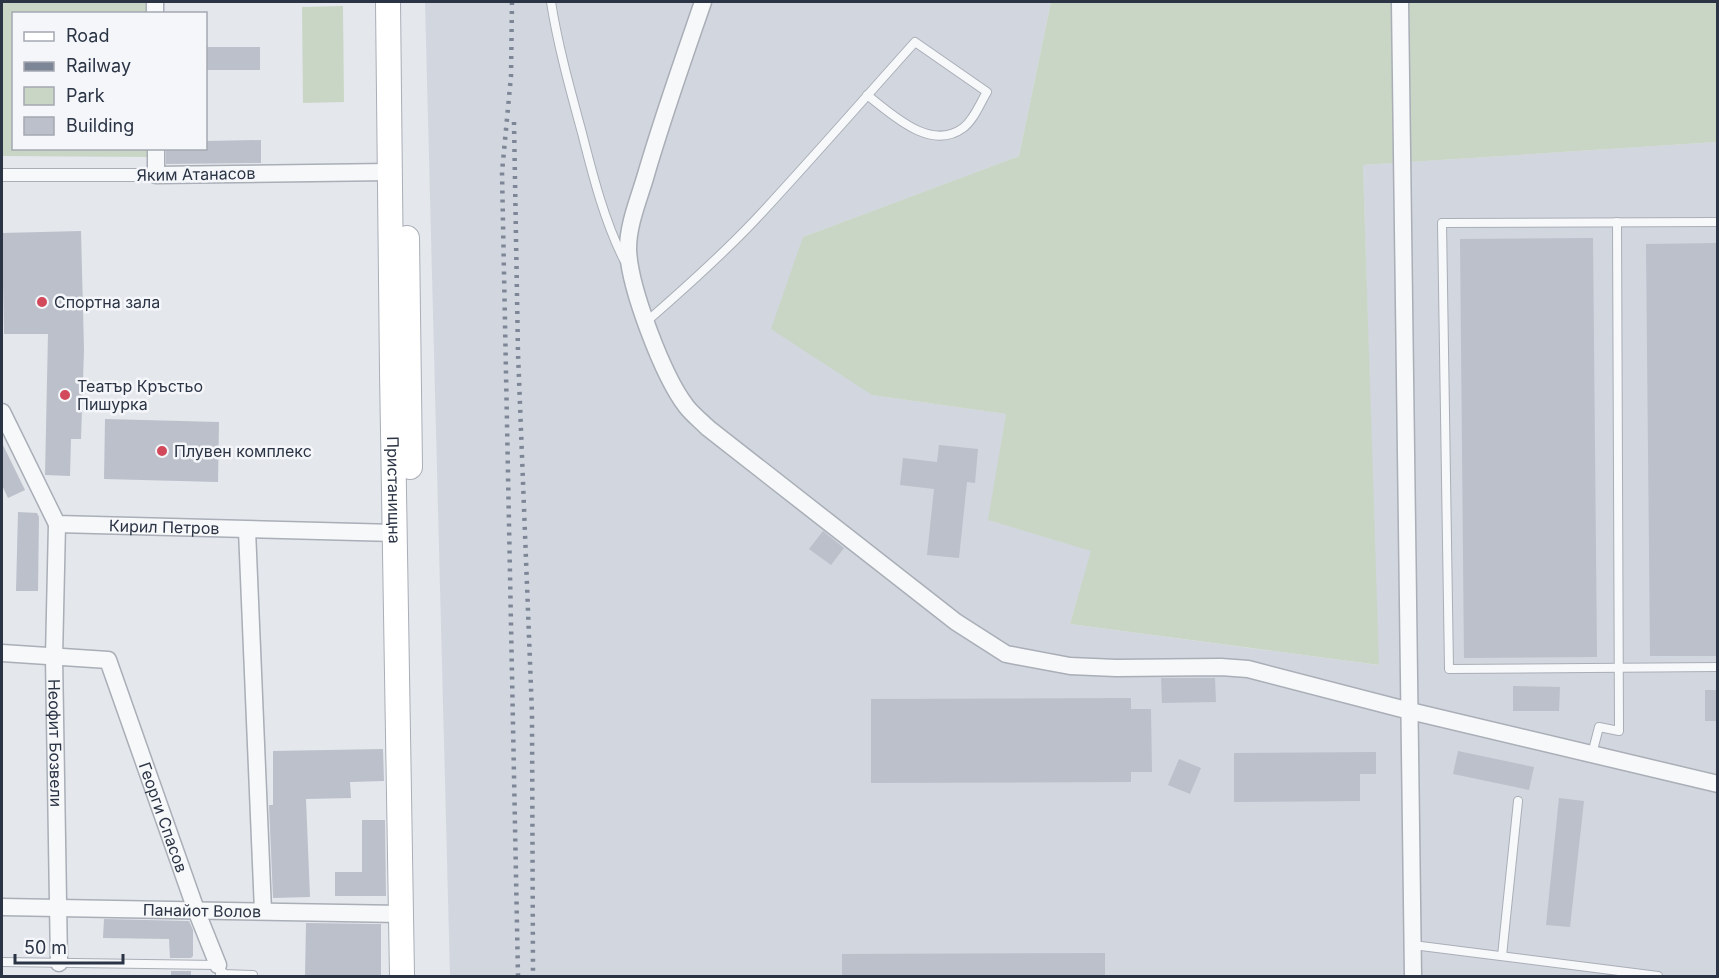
<svg xmlns="http://www.w3.org/2000/svg" width="1719" height="978" viewBox="0 0 1719 978" font-family="Inter,sans-serif">
  <style>
    .built { fill: #d2d6de }
    .green { fill: #c9d6c5 }
    .building { fill: #bbc0ca }
    .lines { fill: none; stroke-linecap: round; stroke-linejoin: round }
    .service-casing { stroke: #a9aeb7; stroke-width: 10 }
    .pedestrian-casing { stroke: #a9aeb7; stroke-width: 14 }
    .minor-casing { stroke: #a9aeb7; stroke-width: 19 }
    .secondary-casing { stroke: #a9aeb7; stroke-width: 26 }
    .service { stroke: #f7f8fa; stroke-width: 8 }
    .pedestrian { stroke: #f7f8fa; stroke-width: 12 }
    .minor { stroke: #f7f8fa; stroke-width: 16 }
    .secondary { stroke: #fff; stroke-width: 24 }
    .rail { stroke: #7d8696; stroke-width: 4.5; stroke-dasharray: 3 6; stroke-linecap: butt }
    .poi-dot { fill: #d1495b; stroke: #f4f6f9; stroke-width: 2 }
    .labels { text-anchor: middle; stroke-width: 5; stroke-linejoin: round; paint-order: stroke }
    .street-label { font-size: 16px; fill: #2b3445; stroke: #f4f6f9 }
    .poi-label { font-size: 16px; fill: #2b3445; stroke: #f4f6f9; text-anchor: start }
  </style>
  <rect width="100%" height="100%" fill="#e4e7ec"/>
  <path class="built" d="M425,2h626l-32,154 -216,81 70,158 133,19 -17,106 103,31 -22,73 308,41 -15,-500 354,-23v834h-1267z"/>
  <g class="green">
    <path d="M2,2h147v11l-135,1v134l136,1v8l-148,-1z"/>
    <path d="M1051,2h666v140l-354,23 16,500 -309,-41 21,-73 -103,-31 18,-106 -134,-19 -101,-66 32,-92 216,-81z"/>
    <path d="M343,6l1,96 -41,1 -1,-96z"/>
  </g>
  <g class="building">
    <rect x="206" y="47" width="54" height="23"/>
    <path d="M261,140v23l-95,1v-16h40v-7z"/>
    <path d="M81,231l3,119 -3,89h-10l-1,37 -25,-1 3,-141h-44l-2,-101z"/>
    <path d="M1593,238l4,419 -133,1 -4,-419z"/>
    <path d="M1718,243v413h-68l-4,-412z"/>
    <path d="M105,419l114,3 -1,60 -114,-3z"/>
    <path d="M2,443l23,47 -17,8 -6,-13z"/>
    <path d="M939,445l39,4 -3,34 -8,-1 -8,76 -32,-3 7,-66 -34,-4 3,-27 34,4z"/>
    <path d="M18,512l19,1 2,4 -1,74h-22z"/>
    <path d="M823,531l21,17 -13,17 -22,-16z"/>
    <path d="M1161,678h54l1,24 -54,1z"/>
    <path d="M1513,686l47,1 -1,24h-46z"/>
    <rect x="1705" y="690" width="13" height="31"/>
    <path d="M1131,698v11h20l1,63h-21v10l-260,1v-84z"/>
    <path d="M383,749l1,32 -34,1 1,16 -45,1 4,98 -37,1 -4,-93h4v-54z"/>
    <path d="M1458,751l76,16 -5,23 -76,-16z"/>
    <path d="M1376,752v22h-16v27l-126,1v-49z"/>
    <path d="M1179,759l22,9 -11,26 -22,-9z"/>
    <path d="M1559,798l25,3 -14,126 -24,-2z"/>
    <path d="M362,820h23l1,76h-51v-24h27z"/>
    <path d="M104,919l85,2 4,9v26l-2,2h-21l-1,-19 -66,-1z"/>
    <path d="M306,923l75,1v52h-76z"/>
    <path d="M1105,953v23h-263v-22z"/>
    <rect x="171" y="971" width="20" height="5"/>
  </g>
  <g class="lines">
    <defs>
      <g id="service">
        <path d="M551,2c7,44 19,87 31,131 11,43 22,87 42,127"/>
        <path d="M1718,222l-276,1 7,446 269,-2"/>
        <path d="M646,322c38,-33 76,-67 110,-103 54,-58 106,-118 159,-177l72,50c-7,11 -13,28 -24,36 -33,24 -71,-14 -96,-33"/>
        <path d="M1592,754l7,-27 20,4 -2,-509"/>
        <path d="M1413,945l245,31"/>
        <path d="M1502,956l16,-155"/>
        <path d="M2,962l216,3 4,9 31,1"/>
      </g>
      <g id="pedestrian">
        <path d="M2,175h154"/>
        <path d="M222,976v-2"/>
      </g>
      <g id="minor">
        <path d="M155,2v12"/>
        <path d="M703,2c-20,58 -41,117 -58,176 -7,23 -17,47 -17,71 1,38 35,127 58,157 6,8 15,15 22,22l248,194 50,32 64,12 46,2 105,-1 27,2 162,42 308,73"/>
        <path d="M1400,2l13,974"/>
        <path d="M156,148v27l234,-3"/>
        <path id="s1" d="M2,412l55,112 338,9"/>
        <path id="s2" d="M57,524l-3,133 5,306"/>
        <path d="M247,530l16,381"/>
        <path id="s3" d="M2,653l106,7 88,250 22,55"/>
        <path id="s4" d="M2,907l400,7"/>
      </g>
      <g id="secondary">
        <path id="s5" d="M388,2l4,369 10,605"/>
        <path d="M407,238l3,229"/>
      </g>
    </defs>
    <use href="#service" class="service-casing"/>
    <use href="#pedestrian" class="pedestrian-casing"/>
    <use href="#minor" class="minor-casing"/>
    <use href="#secondary" class="secondary-casing"/>
    <use href="#service" class="service"/>
    <use href="#pedestrian" class="pedestrian"/>
    <use href="#minor" class="minor"/>
    <use href="#secondary" class="secondary"/>
    <g class="rail">
      <path d="M512,2l-1,74 -9,96 16,804"/>
      <path d="M514,122l4,231 14,361 1,262"/>
    </g>
  </g>
  <g class="poi-dot">
    <circle cx="42" cy="302" r="6"/>
    <circle cx="65" cy="395" r="6"/>
    <circle cx="162" cy="451" r="6"/>
  </g>
  <g class="labels">
    <g class="street-label">
      <text transform="translate(196 174) rotate(-1)" y="6">Яким Атанасов</text>
      <text dy="6" stroke="none"><textPath href="#s5" startOffset="488">Пристанищна</textPath></text>
      <text dy="6" stroke="none"><textPath href="#s1" startOffset="232">Кирил Петров</textPath></text>
      <text dy="6" stroke="none"><textPath href="#s2" startOffset="219">Неофит Бозвели</textPath></text>
      <text dy="6" stroke="none"><textPath href="#s3" startOffset="273">Георги Спасов</textPath></text>
      <text dy="6" stroke="none"><textPath href="#s4" startOffset="200">Панайот Волов</textPath></text>
    </g>
    <g class="poi-label">
      <text x="54" y="308">Спортна зала</text>
      <text x="77" y="392">Театър Кръстьо<tspan x="77" dy="18">Пишурка</tspan></text>
      <text x="174" y="457">Плувен комплекс</text>
    </g>
  </g>
  <rect width="1719" height="978" fill="none" stroke="#2b3445" stroke-width="6"/>
  <rect x="12" y="12" width="195" height="138" fill="#f4f6f9" stroke="#a4a8b1" stroke-width="1.5"/>
  <rect x="24" y="32" width="30" height="9" fill="#ffffff" stroke="#a4a8b1" stroke-width="1.5"/>
  <text x="66" y="42" font-size="18" fill="#2b3445">Road</text>
  <rect x="24" y="62" width="30" height="9" fill="#7d8696" stroke="#a4a8b1" stroke-width="1.5"/>
  <text x="66" y="72" font-size="18" fill="#2b3445">Railway</text>
  <rect x="24" y="87" width="30" height="18" fill="#c9d6c5" stroke="#a4a8b1" stroke-width="1.5"/>
  <text x="66" y="102" font-size="18" fill="#2b3445">Park</text>
  <rect x="24" y="117" width="30" height="18" fill="#bbc0ca" stroke="#a4a8b1" stroke-width="1.5"/>
  <text x="66" y="132" font-size="18" fill="#2b3445">Building</text>
  <path d="M15 954v9h108v-9" fill="none" stroke="#2b3445" stroke-width="3"/>
  <text x="24" y="954" font-size="18" fill="#2b3445" stroke="#f4f6f9" stroke-width="4.5" paint-order="stroke">50 m</text>
</svg>
